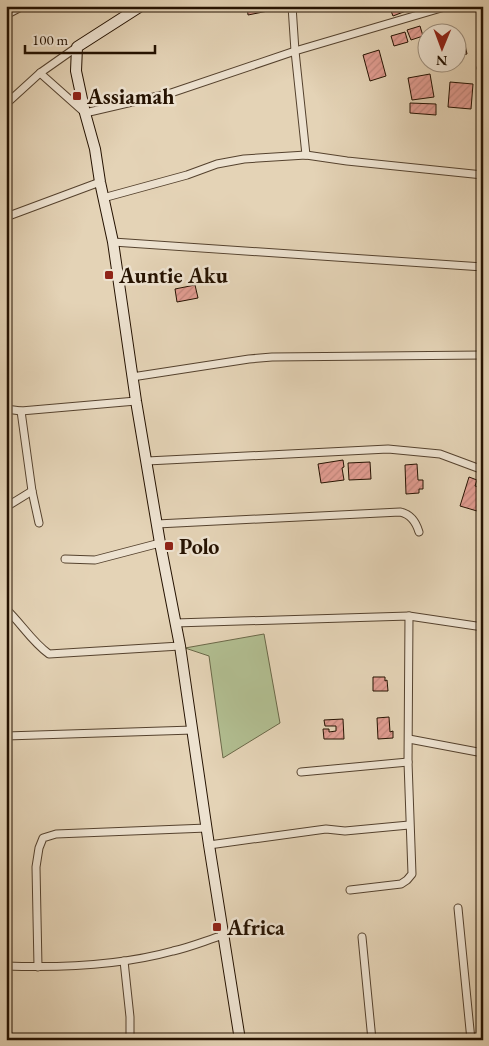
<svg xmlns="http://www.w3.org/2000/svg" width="489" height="1046" viewBox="0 0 489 1046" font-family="'EB Garamond',serif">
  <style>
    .grass { fill: #b1bd90; stroke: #6b6848 }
    .building { fill: url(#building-hatch); stroke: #251201 }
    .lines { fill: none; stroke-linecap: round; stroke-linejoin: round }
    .minor-casing { stroke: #55422e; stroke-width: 9 }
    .secondary-casing { stroke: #251201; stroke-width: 12 }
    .minor { stroke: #ede2d0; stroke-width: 7 }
    .secondary { stroke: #ede2d0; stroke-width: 10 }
    .poi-dot { fill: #8f2418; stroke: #ede2d0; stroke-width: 2 }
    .labels { text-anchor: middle; stroke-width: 5; stroke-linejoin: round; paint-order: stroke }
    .poi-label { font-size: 22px; font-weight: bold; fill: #251201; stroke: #ede2d0; text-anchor: start }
  </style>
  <defs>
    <pattern id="building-hatch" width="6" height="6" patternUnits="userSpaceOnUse" patternTransform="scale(1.25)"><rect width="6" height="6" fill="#e29d92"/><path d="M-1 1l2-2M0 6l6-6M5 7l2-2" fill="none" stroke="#c2867c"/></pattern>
  </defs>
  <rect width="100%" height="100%" fill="#e4d3b6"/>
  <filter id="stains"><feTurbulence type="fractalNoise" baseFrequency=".004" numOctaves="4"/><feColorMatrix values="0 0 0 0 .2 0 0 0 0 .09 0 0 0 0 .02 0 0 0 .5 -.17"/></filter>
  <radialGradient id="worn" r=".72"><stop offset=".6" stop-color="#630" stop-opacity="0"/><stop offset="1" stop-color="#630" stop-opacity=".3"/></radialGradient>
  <path class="grass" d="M264,634l16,89 -57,35 -14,-102 -24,-8z"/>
  <g class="building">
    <path d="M247,6h21v5l-20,4z"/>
    <path d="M389,6h16l-1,1 2,4 -13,5z"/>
    <path d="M420,26l3,10 -12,4 -4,-10z"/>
    <path d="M405,32l3,10 -14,4 -3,-10z"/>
    <path d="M464,40l3,14 -11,2v-14z"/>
    <path d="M379,50l7,26 -16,5 -7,-26z"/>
    <path d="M430,74l4,23 -22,3 -4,-22z"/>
    <path d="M450,82l23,2 -2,25 -23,-2z"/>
    <path d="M410,103l26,1v11l-26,-2z"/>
    <path d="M195,285l3,13 -21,4 -2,-13z"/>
    <path d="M343,460l1,7 -2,1 2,12 -23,3 -3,-19z"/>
    <path d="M370,462l1,17 -22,1 -1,-17z"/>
    <path d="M417,464l1,16h5v9h-4v4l-13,1 -1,-29z"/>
    <path d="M469,477l8,3 -2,6 8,2 -6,23 -17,-5z"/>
    <path d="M373,677h12v4l2,-1 1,11h-15z"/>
    <path d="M389,717l1,15 3,-1v7l-15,1 -1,-21z"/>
    <path d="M343,719l1,20h-20l-1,-10h6v3l7,-1v-5h-11l-1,-6z"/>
  </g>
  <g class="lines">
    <defs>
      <g id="minor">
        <path d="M292,6l3,45 11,104"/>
        <path d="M6,15l17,-9"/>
        <path d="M481,68l2,1"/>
        <path d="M40,73l45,40 86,-20 124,-42 153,-45"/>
        <path d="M6,104l34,-31 37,-26"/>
        <path d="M103,198l84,-23 30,-11 27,-5 62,-4 41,6 136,14"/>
        <path d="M6,217l94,-35"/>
        <path d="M113,242l370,25"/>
        <path d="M132,377l117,-18 23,-2 211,-2"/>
        <path d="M6,409l15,2 115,-10"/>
        <path d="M21,411l11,80 7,32"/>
        <path d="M147,461l241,-12 52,5 43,16"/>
        <path d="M6,507l26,-16"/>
        <path d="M157,524l243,-12c11,2 16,10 19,20"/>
        <path d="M65,559l30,1 65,-17"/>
        <path d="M6,609c15,14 26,33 43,45l131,-8"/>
        <path d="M175,623l234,-7 74,11"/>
        <path d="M6,736l187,-6"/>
        <path d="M409,739l74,14"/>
        <path d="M301,772l107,-10"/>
        <path d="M209,845l117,-16 19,2 64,-6"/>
        <path d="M350,890l51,-6 6,-4 5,-6 -4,-112 1,-146"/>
        <path d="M458,908l13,132"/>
        <path d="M362,937l10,103"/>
        <path d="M124,961l6,56v23"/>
        <path d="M6,966c56,2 113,0 167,-15 18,-4 34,-11 51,-16"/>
        <path d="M38,967l-2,-100 3,-19 4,-10 13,-4 151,-6"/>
      </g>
      <path id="secondary" d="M141,6l-64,41 -1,24 9,42 10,36 5,33 13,60 23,159 24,142 20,103 29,199 31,195"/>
    </defs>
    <use href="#minor" class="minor-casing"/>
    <use href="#secondary" class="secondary-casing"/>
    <use href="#minor" class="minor"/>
    <use href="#secondary" class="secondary"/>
  </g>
  <g class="poi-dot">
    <rect x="72" y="91" width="10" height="10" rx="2.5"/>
    <rect x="104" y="270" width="10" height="10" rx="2.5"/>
    <rect x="164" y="541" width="10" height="10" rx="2.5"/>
    <rect x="212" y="922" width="10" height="10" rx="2.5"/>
  </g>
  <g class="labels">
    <g class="poi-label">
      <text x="87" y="104">Assiamah</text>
      <text x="119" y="283">Auntie Aku</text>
      <text x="179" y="554">Polo</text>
      <text x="227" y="935">Africa</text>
    </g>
  </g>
  <rect width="489" height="1046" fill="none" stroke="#e4d3b6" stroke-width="25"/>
  <rect x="8" y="8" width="474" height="1031" fill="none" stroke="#251201" stroke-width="2.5"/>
  <rect x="12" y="12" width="464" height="1021" fill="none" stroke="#251201"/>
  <g transform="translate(442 48) rotate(181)"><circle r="24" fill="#ede2d0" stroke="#9d8f7d"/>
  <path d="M0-4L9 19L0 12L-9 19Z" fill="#8f2418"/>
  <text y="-8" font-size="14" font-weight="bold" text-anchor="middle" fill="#251201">N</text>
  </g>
  <path d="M25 45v8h130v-8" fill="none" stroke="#251201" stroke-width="2.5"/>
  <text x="32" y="45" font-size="15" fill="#251201" stroke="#ede2d0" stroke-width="4" paint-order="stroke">100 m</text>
  <rect width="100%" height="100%" filter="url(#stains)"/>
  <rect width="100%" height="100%" fill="url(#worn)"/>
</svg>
